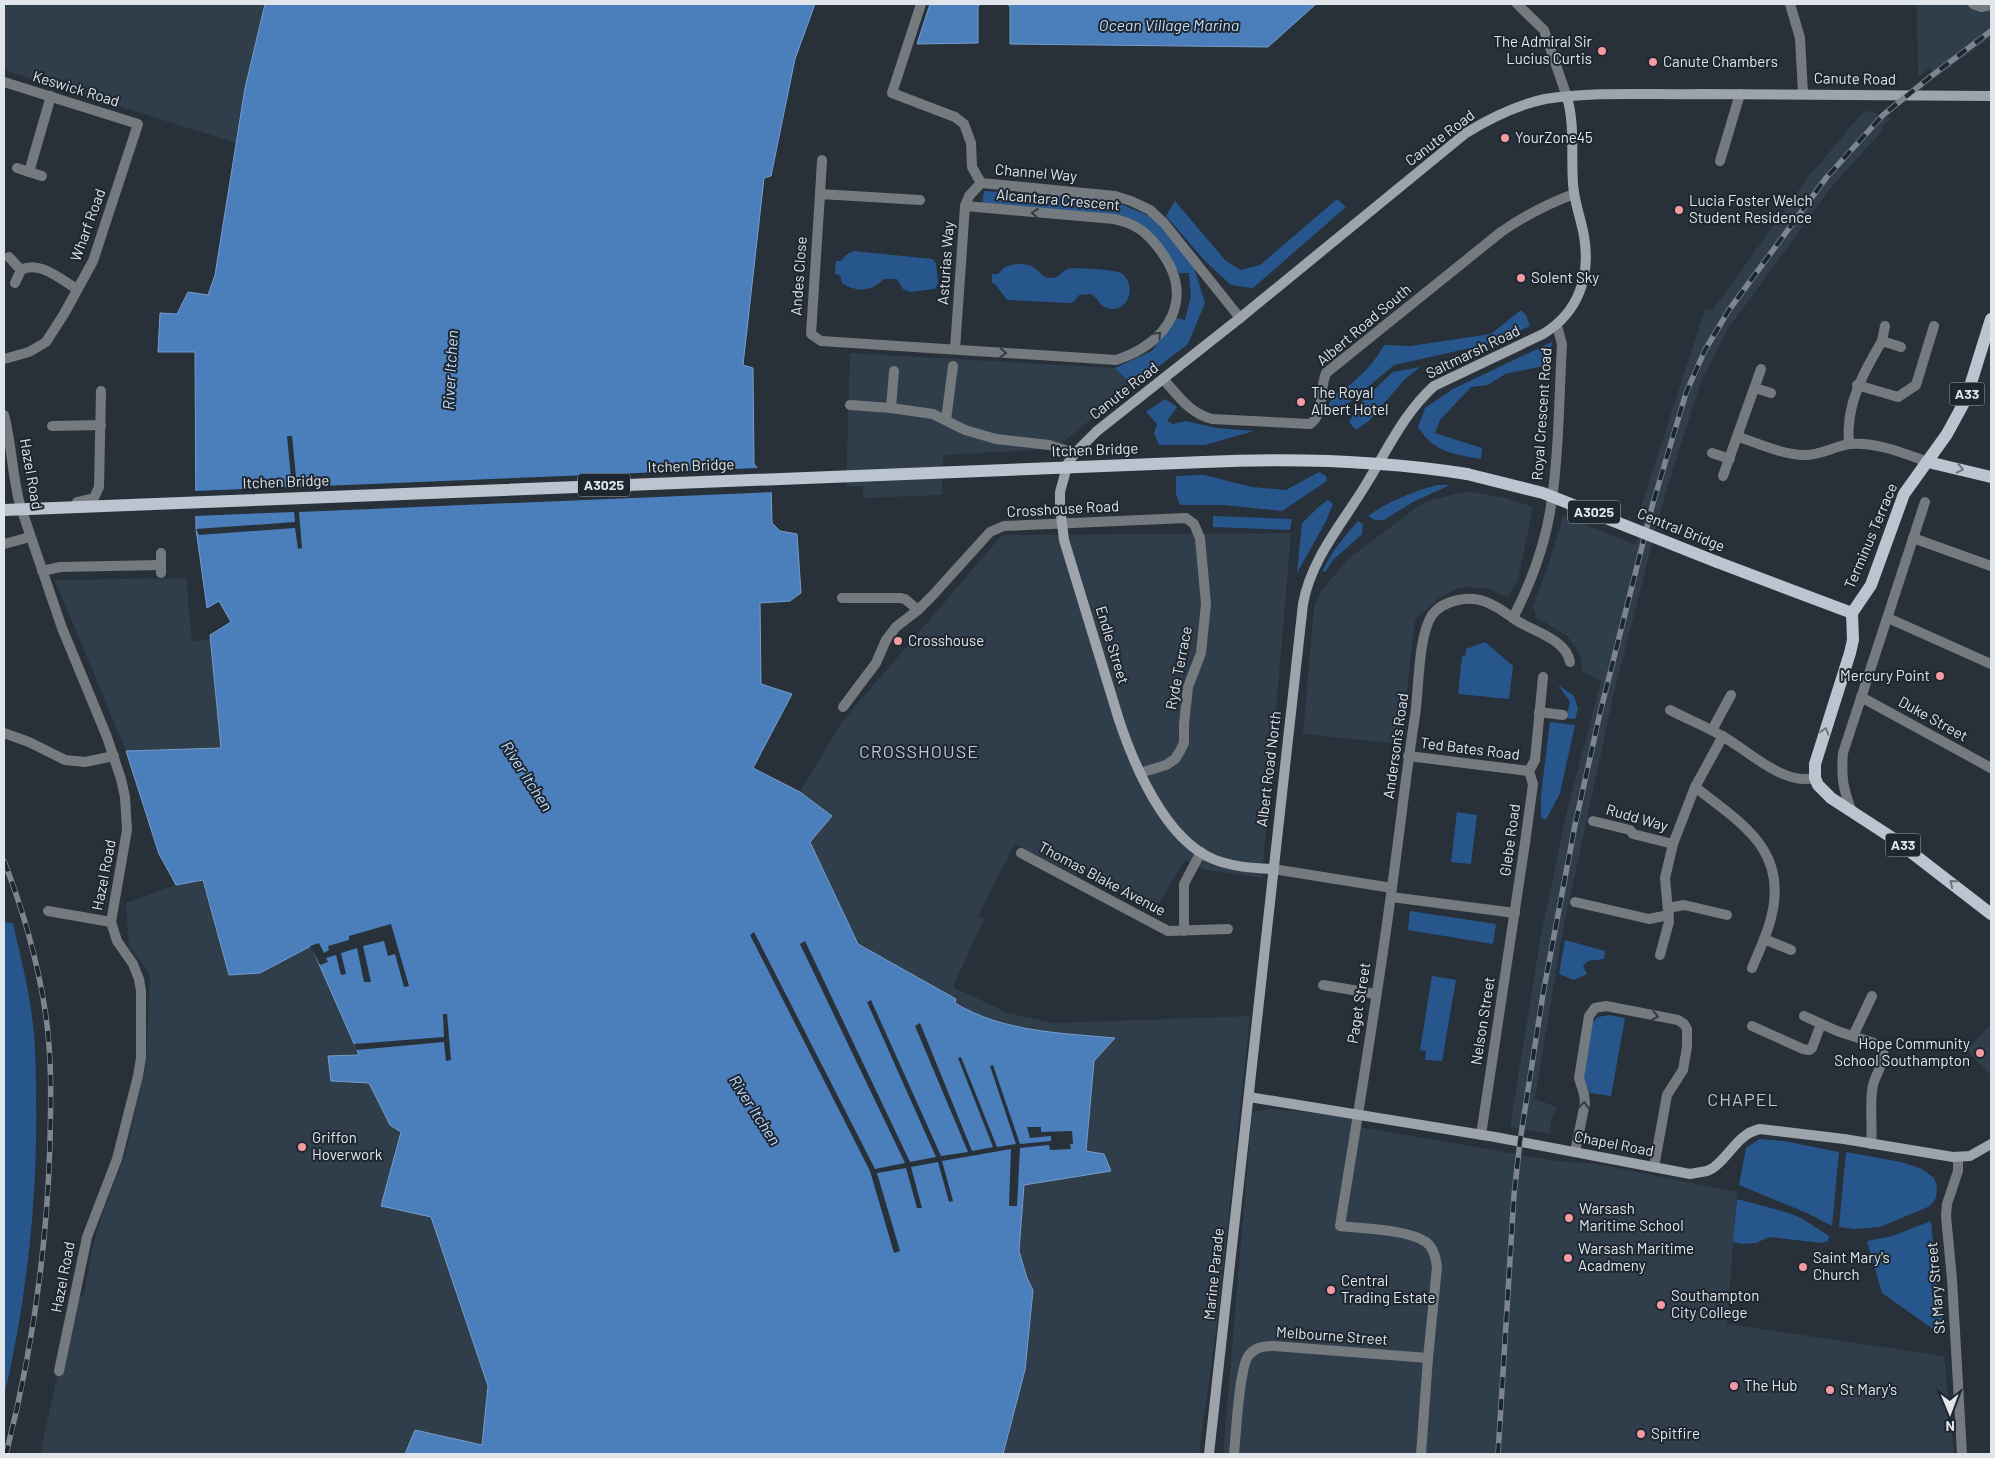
<svg xmlns="http://www.w3.org/2000/svg" width="1995" height="1458" viewBox="0 0 1995 1458" font-family="Barlow,sans-serif">
  <style>
    .built { fill: #303d4b }
    .green { fill: #27568c }
    .water { fill: #4a7fbc; stroke: #779eca }
    .pier { fill: #28303a }
    .lines { fill: none; stroke-linecap: round; stroke-linejoin: round }
    .street { stroke: #757a7f; stroke-width: 10 }
    .secondary { stroke: #9da4ac; stroke-width: 10 }
    .primary { stroke: #bcc4cf; stroke-width: 12 }
    .rail-casing { stroke: #7e858e; stroke-width: 5.5 }
    .rail { stroke: #1e262f; stroke-width: 4; stroke-dasharray: 11; stroke-linecap: butt }
    .primary-bridge { stroke: #bcc4cf; stroke-width: 12 }
    .oneway { stroke: #343b43 }
    .oneway2 { stroke: #6d757f }
    .poi-dot { fill: #f49aa0; stroke: #1e262f; stroke-width: 2 }
    .labels { text-anchor: middle; stroke-width: 4; stroke-linejoin: round; paint-order: stroke }
    .shield { fill: #1e262f; stroke: #a5acb3; stroke-width: 1 }
    .shield-label { font-size: 14px; font-weight: bold; fill: #dfe5eb }
    .poi-label { font-size: 15px; fill: #dfe5eb; stroke: #1e262f; text-anchor: start }
    .street-label { font-size: 15px; fill: #dfe5eb; stroke: #1e262f }
    .water-label { font-size: 16px; font-style: italic; fill: #c0dcfe; stroke: #1e262f }
    .quarter-label { font-size: 18px; letter-spacing: 1px; fill: #bbc6d2; stroke: #1e262f }
  </style>
  <rect width="100%" height="100%" fill="#28303a"/>
  <g class="built">
    <path d="M4,4h261l-20,84 -9,55 -232,-73z"/>
    <path d="M1917,4h74v33l-54,40 -7,-9 -12,9z"/>
    <path d="M1869,111l22,7 -10,10 2,2 -50,55 -86,118 -18,24 -27,52 -27,83 -17,58 -44,173 -52,242 -27,164 22,8 -6,13 -1,14 -40,-7 30,-186 27,-131 34,-129 -19,-9 -1,-13 -4,-10 -10,-13 -31,-19 -3,-11 16,-43 13,-43 1,-4 73,29 9,-29 -6,-3 66,-204 7,2 98,-136 53,-63z"/>
    <path d="M850,353l265,15 18,18 -79,63 -111,6 -1,40 -79,3v-12l-17,1z"/>
    <path d="M1467,491l38,7 28,9 -15,73 -11,17 -18,-8 -23,-2 -8,1 -20,11 -23,20 -14,125 -98,-10 11,-127 7,-16 28,-33 71,-53 12,-5z"/>
    <path d="M1291,533l-29,345 -56,-8 -21,-10 -28,46 -76,-38 -5,7 -61,-31 -37,72 6,3 -31,68 55,26 46,10 196,-7 -31,292 -20,146h-196l22,-84 8,-80 -6,-12 -8,-27 5,-66 80,-31 -18,-3 6,-72 2,-19 21,-22 -84,-7 -61,-19 -15,-9 1,-4 -98,-55 -48,-102 22,-26 -32,-24 42,-70 160,-187z"/>
    <path d="M186,578l6,63 18,-2 11,110 -95,2 -71,-171z"/>
    <path d="M202,880l27,95 31,-2 50,-27 49,109 10,28 21,42 11,6 -20,75 50,11 57,169 -6,59 -67,-15 -10,24h-365l34,-154 10,-5 8,-45 11,-38 22,-57 21,-89 4,-91 -21,-29 -3,-43 50,-18z"/>
    <path d="M1991,1024v52l-24,-26z"/>
    <path d="M1272,1109l89,9 -1,9 190,33 52,5 135,27 -10,132 217,32 10,98h-731l29,-342z"/>
  </g>
  <g class="green">
    <path d="M984,191l122,7 48,20 39,46 12,39 -17,41 -55,42 -18,-18 37,-17 24,-33 9,2 6,-24 -2,-23h-10l-19,-30 -25,-21 -153,-17z"/>
    <path d="M1337,199l9,8 -93,81 -22,-3 -26,-24 -39,-45 9,-15 51,60 15,9 19,-5z"/>
    <path d="M854,251l78,8 4,4 2,20 -3,6 -25,3 -7,-3 -6,-10h-13c-11,12 -28,14 -42,4l-2,-8 -5,-1 1,-13h5l5,-6z"/>
    <path d="M1015,264c6,0 13,0 18,3 8,5 8,11 19,11 7,0 9,-7 16,-9 7,-2 47,1 53,4 15,10 10,36 -9,36 -11,-1 -12,-7 -18,-13 -3,-3 -11,-1 -15,-1l-4,6 -4,2 -64,-3 -12,-16 -3,-1v-9h6l7,-7z"/>
    <path d="M1521,310l5,5 4,11 -37,17 -99,22 -56,47 -10,-6c7,-15 7,-11 19,-19 14,-11 29,-26 37,-42l26,1 81,-12z"/>
    <path d="M1552,342l-4,23 -43,9 -17,11 -17,2 -31,33 -5,13 47,15 -1,11c-28,-5 -46,-6 -63,-32l7,-19 28,-19z"/>
    <path d="M1420,367l-16,13 -35,41 -13,9 -7,-8 14,-22 30,-28z"/>
    <path d="M1165,399l12,8 -10,14 6,3 13,-3 30,7 38,3 -49,14h-46l-5,-12 3,-9 -11,-12z"/>
    <path d="M1319,472l7,4 1,5 -45,30 -57,-6h-45l-4,-11v-18l28,-1 48,12 34,3z"/>
    <path d="M1437,485h13l-37,17 -29,18h-9l-7,-4c21,-15 44,-24 69,-31z"/>
    <path d="M1328,500l5,4 -7,17 -29,52 5,-50c9,-8 16,-17 26,-23z"/>
    <path d="M1213,516l79,3 -2,11 -77,-3z"/>
    <path d="M1358,521l5,3 -1,10 -29,26 -7,11 -4,1c9,-20 22,-35 36,-51z"/>
    <path d="M1485,642l28,24 -4,33 -51,-5 4,-38h3l1,-7z"/>
    <path d="M1558,685l16,11 4,13 -3,10 -9,-1 4,-16z"/>
    <path d="M1550,722l25,3 -15,68 -14,27 -5,-3v-22z"/>
    <path d="M1457,812l20,3 -6,49 -20,-2z"/>
    <path d="M1410,911l86,13 -3,20 -85,-14z"/>
    <path d="M4,922l9,1c5,24 12,49 16,74 6,32 7,66 7,99 2,100 -9,203 -32,301z"/>
    <path d="M1565,940l40,11 -1,8 -16,2 -5,5 4,8 -13,6 -15,-6z"/>
    <path d="M1432,976l24,4 -14,81 -17,-1 1,-9 -6,-1z"/>
    <path d="M1609,1015l16,3 -14,78 -21,-3 -6,-12v-7l9,-52 5,-5z"/>
    <path d="M1760,1139l24,2 55,11 -7,74 -25,-13 -68,-28 7,-37z"/>
    <path d="M1846,1152l55,10 21,7 12,9 3,8 -1,12 -6,8 -50,21 -26,2 -15,-2z"/>
    <path d="M1737,1199l52,14 14,6 26,17 -1,5 -6,2 -53,-6 -13,6 -14,1 -9,-2z"/>
    <path d="M1931,1221l7,74 6,35 -11,-1 -51,-36 -15,-52 25,-5z"/>
  </g>
  <g class="water">
    <path d="M265,4h550l-20,55 -24,117 -7,2 -21,187 10,3 1,96 17,22 1,37 8,8 17,3 4,59 -11,8 -30,2 1,81 31,10 -39,74 47,24 32,24 -22,26 48,102 98,55 -1,4c48,29 106,30 160,35l-21,23 -8,90 18,3 7,17 -87,14 -5,66 8,27 6,12 -8,80 -22,84h-598l10,-24 67,15 6,-59 -57,-169 -50,-11 20,-74 -11,-7 -21,-42 -38,-2 -3,-25 31,-1 -48,-109 -51,27 -31,2 -26,-95 -27,5 -17,-31 -33,-103 95,-3 -11,-113 21,-13 -12,-21 -12,7 -11,-79 -1,-177h-37l2,-39 17,1 11,-22 20,3 7,-20 30,-187z"/>
    <path d="M930,4h51l-3,2v37l-61,1z"/>
    <path d="M1007,4h309l-48,43 -258,-3v-38z"/>
  </g>
  <g class="pier">
    <path d="M287,436h5l5,51 463,-19 13,17 1,7 -475,20 3,36 -4,1 -3,-21 -96,7 -3,-6 99,-7 -1,-10 -100,4v-25l98,-4z"/>
    <path d="M391,924l18,62 -5,1 -9,-33 -7,2 -4,-15 -21,5 8,36h-7l-7,-34 -16,5 5,21 -5,1 -5,-20 -10,3 2,4 -8,3 -10,-19 9,-3 5,10 5,-3 -1,-4 21,-6v-4z"/>
    <path d="M754,932l121,237 30,-6 -105,-219 5,-3 105,221 26,-5 -69,-155 4,-2 70,156 27,-4 -53,-126 5,-3 52,128 21,-4 -35,-89 3,-1 36,90 19,-3 -26,-78 3,-1 27,79 31,-3v-5l-21,2 -3,-11h14v5l31,-1 1,13h-3l1,5 -21,1 -1,-5 -29,3 -3,58h-8l2,-57 -69,12 11,40 -4,1 -11,-40 -27,5 11,41h-5l-11,-40 -29,5 23,78 -6,2 -24,-82 -120,-236z"/>
    <path d="M443,1014h4l4,46 -5,1 -2,-19 -88,8 -2,-6 90,-7z"/>
  </g>
  <g class="lines">
    <g class="street">
      <path d="M921,4l-29,89 63,24 9,7 7,19 1,24 9,16 134,13 16,5 19,9 14,13 76,95"/>
      <path d="M1517,4l27,26 23,67"/>
      <path d="M1790,4l10,34 3,55"/>
      <path d="M1973,4l8,3 10,-2"/>
      <path d="M4,82l134,42 -45,137 -29,53 -18,28 -17,10 -25,7"/>
      <path d="M1720,161l20,-67"/>
      <path d="M17,168l25,8"/>
      <path d="M29,172l22,-76"/>
      <path d="M820,194l2,-34"/>
      <path d="M920,200l-100,-6 -9,140 10,7 295,19c52,-16 81,-62 44,-110 -12,-17 -25,-27 -46,-31l-149,-13"/>
      <path d="M9,257l12,13 -6,13"/>
      <path d="M21,270c19,-10 40,10 56,19"/>
      <path d="M1882,341l3,-15"/>
      <path d="M955,349l10,-143 4,-10 12,-13"/>
      <path d="M1163,379c16,17 26,34 49,40l98,5c15,-10 9,-35 16,-51l175,-141c23,-16 46,-28 73,-38"/>
      <path d="M1857,385l41,12 18,-12 18,-59"/>
      <path d="M1755,388l16,5"/>
      <path d="M850,405l41,3 42,6 32,16 31,9 53,6 26,8"/>
      <path d="M891,408l3,-37"/>
      <path d="M4,415c8,30 8,60 16,90l42,123 45,109 14,42 4,18 2,33 -16,92 6,19 16,23 6,15 2,12v67l-3,18 -21,83 -30,78 -28,134"/>
      <path d="M946,420l7,-54"/>
      <path d="M52,426l49,-1"/>
      <path d="M1739,437c21,7 44,18 66,18 16,0 30,-9 45,-11 27,-2 53,9 78,18"/>
      <path d="M1849,444c-4,-38 14,-71 33,-103l19,6"/>
      <path d="M1712,453l18,6"/>
      <path d="M1723,476l38,-107"/>
      <path d="M77,502l17,-4 5,-11 2,-96"/>
      <path d="M1913,538l78,28"/>
      <path d="M4,544l26,-7"/>
      <path d="M42,571l18,-4 101,-2"/>
      <path d="M161,573v-20"/>
      <path d="M842,598h59l4,1 13,11"/>
      <path d="M1513,618c18,-35 32,-73 38,-112 8,-53 8,-108 11,-162l-5,-18"/>
      <path d="M1888,618l103,46"/>
      <path d="M1861,697l130,71"/>
      <path d="M843,707l33,-44 10,-23 10,-13 22,-17 14,-14 58,-64 14,-6 182,-8 8,6 6,14 6,66 -5,49 -13,34 -4,37v19l-4,8 -5,8 -9,6 -26,8"/>
      <path d="M1670,710c17,9 35,16 52,26 26,14 61,50 93,42"/>
      <path d="M1539,712l24,3"/>
      <path d="M1712,730l19,-35"/>
      <path d="M4,733l25,9 36,18 20,2 29,-6"/>
      <path d="M1408,756l121,15"/>
      <path d="M1529,771l6,-11 8,-83"/>
      <path d="M1695,787c46,36 94,63 76,131 -4,17 -12,33 -19,50"/>
      <path d="M1852,812c-9,-23 -11,-35 -9,-59l82,-251"/>
      <path d="M1593,821l37,9 3,4 40,10"/>
      <path d="M1021,853l147,78 60,-2"/>
      <path d="M1273,869l119,19"/>
      <path d="M1391,897l124,16"/>
      <path d="M1575,902l74,17 20,-4"/>
      <path d="M1668,908l16,-3 43,10"/>
      <path d="M48,911l63,11"/>
      <path d="M1184,931v-47l17,-32"/>
      <path d="M1764,939l27,11"/>
      <path d="M1660,955l9,-33 -4,-44 8,-34 22,-57 28,-51"/>
      <path d="M1323,985l53,9"/>
      <path d="M1804,1016l33,15 37,12 9,8c2,12 -7,22 -10,34 -4,19 0,38 -2,59"/>
      <path d="M1752,1026l51,23 6,1 3,-2 9,-24"/>
      <path d="M1853,1036l19,-40"/>
      <path d="M1481,1135l44,-292 8,-59 -4,-13"/>
      <path d="M1575,1152l10,-49 -1,-9 -5,-16 10,-62 6,-8 11,-2 72,14 6,4 3,5v18l-4,23 -16,25 -13,72"/>
      <path d="M1958,1157v14l-11,33 -1,12 6,63 10,175"/>
      <path d="M1234,1454c2,-18 5,-88 15,-99 6,-8 15,-9 25,-9l154,12"/>
      <path d="M1421,1454l7,-96 9,-91c-1,-9 -3,-19 -11,-25 -20,-13 -62,-13 -86,-16 18,-113 37,-225 52,-339 8,-57 14,-114 23,-171 4,-27 3,-80 17,-101 11,-15 37,-20 54,-13 11,4 21,12 30,18 18,12 50,19 54,42"/>
    </g>
    <g class="secondary">
      <path d="M1273,869c-20,-1 -41,-2 -60,-10 -48,-20 -79,-94 -94,-139l-55,-180 -4,-33v-15l8,-29 7,-10 22,-22 143,-113 226,-185c24,-15 51,-28 79,-34 51,-8 104,-4 155,-5 97,0 194,1 291,2"/>
      <path d="M1249,1097l246,40 195,37 17,-3 6,-3c18,-13 24,-34 47,-39l84,10 109,18 17,-1 21,-12"/>
      <path d="M1209,1454l94,-850c8,-45 39,-80 62,-118 22,-35 38,-72 69,-100l109,-52c35,-21 48,-57 41,-98 -3,-17 -10,-35 -11,-52 -2,-30 2,-59 -6,-87"/>
    </g>
    <g class="primary">
      <path d="M1991,319l-25,80 -19,35 -43,60 -33,91 -19,28 1,27 -3,13 -35,111v14l3,7 13,13 63,41 97,75"/>
      <path d="M1204,462c88,-4 175,-2 263,12"/>
      <path d="M1928,462l63,15"/>
      <path d="M1717,562l135,51"/>
    </g>
    <defs>
      <g id="rail">
        <path d="M4,861c19,49 33,97 41,149 7,44 6,89 5,133 -3,104 -18,210 -44,311"/>
        <path d="M1498,1454l16,-259 6,-54 23,-147 32,-169 25,-112 53,-210 33,-110 19,-43 24,-40 97,-132 57,-63 51,-41 57,-43"/>
      </g>
    </defs>
    <use href="#rail" class="rail-casing"/>
    <use href="#rail" class="rail"/>
    <g class="primary-bridge">
      <path d="M1467,474l76,19 174,69"/>
      <path d="M4,510l1200,-48"/>
    </g>
  </g>
  <defs><path id="oneway-chevron" d="M-2-3.5L2.5 0L-2 3.5" fill="none" stroke-width="1.6" stroke-linecap="round" stroke-linejoin="round" transform="scale(1.25)"/></defs>
  <g class="oneway">
    <use href="#oneway-chevron" transform="translate(1035 213) rotate(-175)"/>
    <use href="#oneway-chevron" transform="translate(1158 335) rotate(-46)"/>
    <use href="#oneway-chevron" transform="translate(1003 353) rotate(4)"/>
    <use href="#oneway-chevron" transform="translate(1655 1016) rotate(11)"/>
    <use href="#oneway-chevron" transform="translate(1584 1105) rotate(-85)"/>
  </g>
  <g class="oneway2">
    <use href="#oneway-chevron" transform="translate(1960 469) rotate(13)"/>
    <use href="#oneway-chevron" transform="translate(1825 731) rotate(-73)"/>
    <use href="#oneway-chevron" transform="translate(1953 883) rotate(-141)"/>
  </g>
  <g class="poi-dot">
    <circle cx="1602" cy="51" r="5"/>
    <circle cx="1653" cy="62" r="5"/>
    <circle cx="1505" cy="138" r="5"/>
    <circle cx="1679" cy="210" r="5"/>
    <circle cx="1521" cy="278" r="5"/>
    <circle cx="1301" cy="402" r="5"/>
    <circle cx="898" cy="641" r="5"/>
    <circle cx="1940" cy="676" r="5"/>
    <circle cx="1980" cy="1053" r="5"/>
    <circle cx="302" cy="1147" r="5"/>
    <circle cx="1569" cy="1218" r="5"/>
    <circle cx="1568" cy="1258" r="5"/>
    <circle cx="1803" cy="1267" r="5"/>
    <circle cx="1331" cy="1290" r="5"/>
    <circle cx="1661" cy="1305" r="5"/>
    <circle cx="1734" cy="1386" r="5"/>
    <circle cx="1830" cy="1390" r="5"/>
    <circle cx="1641" cy="1434" r="5"/>
  </g>
  <g class="labels">
    <g class="shield">
      <rect x="1949.5" y="382.5" width="35" height="23" rx="4"/>
      <rect x="578" y="473.5" width="52" height="23" rx="4"/>
      <rect x="1568" y="500.5" width="52" height="23" rx="4"/>
      <rect x="1885.5" y="833.5" width="35" height="23" rx="4"/>
    </g>
    <g class="shield-label">
      <text x="1967" y="399">A33</text>
      <text x="604" y="490">A3025</text>
      <text x="1594" y="517">A3025</text>
      <text x="1903" y="850">A33</text>
    </g>
    <g class="poi-label">
      <text x="1592" y="47" text-anchor="end">The Admiral Sir<tspan x="1592" dy="17">Lucius Curtis</tspan></text>
      <text x="1663" y="67">Canute Chambers</text>
      <text x="1515" y="143">YourZone45</text>
      <text x="1689" y="206">Lucia Foster Welch<tspan x="1689" dy="17">Student Residence</tspan></text>
      <text x="1531" y="283">Solent Sky</text>
      <text x="1311" y="398">The Royal<tspan x="1311" dy="17">Albert Hotel</tspan></text>
      <text x="908" y="646">Crosshouse</text>
      <text x="1930" y="681" text-anchor="end">Mercury Point</text>
      <text x="1970" y="1049" text-anchor="end">Hope Community<tspan x="1970" dy="17">School Southampton</tspan></text>
      <text x="312" y="1143">Griffon<tspan x="312" dy="17">Hoverwork</tspan></text>
      <text x="1579" y="1214">Warsash<tspan x="1579" dy="17">Maritime School</tspan></text>
      <text x="1578" y="1254">Warsash Maritime<tspan x="1578" dy="17">Acadmeny</tspan></text>
      <text x="1813" y="1263">Saint Mary's<tspan x="1813" dy="17">Church</tspan></text>
      <text x="1341" y="1286">Central<tspan x="1341" dy="17">Trading Estate</tspan></text>
      <text x="1671" y="1301">Southampton<tspan x="1671" dy="17">City College</tspan></text>
      <text x="1744" y="1391">The Hub</text>
      <text x="1840" y="1395">St Mary's</text>
      <text x="1651" y="1439">Spitfire</text>
    </g>
    <g class="street-label">
      <text transform="translate(1855 79) rotate(1)" y="5">Canute Road</text>
      <text transform="translate(76 89) rotate(17)" y="5">Keswick Road</text>
      <text transform="translate(1440 138) rotate(-37)" y="5">Canute Road</text>
      <text transform="translate(1036 173) rotate(5)" y="5">Channel Way</text>
      <text transform="translate(1058 200) rotate(5)" y="5">Alcantara Crescent</text>
      <text transform="translate(88 225) rotate(-70)" y="5">Wharf Road</text>
      <text transform="translate(946 263) rotate(-86)" y="5">Asturias Way</text>
      <text transform="translate(799 276) rotate(-86)" y="5">Andes Close</text>
      <text transform="translate(1364 325) rotate(-40)" y="5">Albert Road South</text>
      <text transform="translate(1473 352) rotate(-26)" y="5">Saltmarsh Road</text>
      <text transform="translate(1124 391) rotate(-38)" y="5">Canute Road</text>
      <text transform="translate(1542 414) rotate(-86)" y="5">Royal Crescent Road</text>
      <text transform="translate(1095 450) rotate(-2)" y="5">Itchen Bridge</text>
      <text transform="translate(691 466) rotate(-2)" y="5">Itchen Bridge</text>
      <text transform="translate(31 474) rotate(80)" y="5">Hazel Road</text>
      <text transform="translate(286 482) rotate(-2)" y="5">Itchen Bridge</text>
      <text transform="translate(1063 509) rotate(-3)" y="5">Crosshouse Road</text>
      <text transform="translate(1681 530) rotate(22)" y="5">Central Bridge</text>
      <text transform="translate(1871 536) rotate(-67)" y="5">Terminus Terrace</text>
      <text transform="translate(1112 645) rotate(73)" y="5">Endle Street</text>
      <text transform="translate(1179 668) rotate(-79)" y="5">Ryde Terrace</text>
      <text transform="translate(1933 719) rotate(29)" y="5">Duke Street</text>
      <text transform="translate(1396 746) rotate(-82)" y="5">Anderson's Road</text>
      <text transform="translate(1470 749) rotate(7)" y="5">Ted Bates Road</text>
      <text transform="translate(1269 769) rotate(-83)" y="5">Albert Road North</text>
      <text transform="translate(1637 818) rotate(16)" y="5">Rudd Way</text>
      <text transform="translate(1510 840) rotate(-82)" y="5">Glebe Road</text>
      <text transform="translate(104 875) rotate(-79)" y="5">Hazel Road</text>
      <text transform="translate(1102 879) rotate(28)" y="5">Thomas Blake Avenue</text>
      <text transform="translate(1359 1003) rotate(-81)" y="5">Paget Street</text>
      <text transform="translate(1483 1021) rotate(-81)" y="5">Nelson Street</text>
      <text transform="translate(1614 1144) rotate(11)" y="5">Chapel Road</text>
      <text transform="translate(1214 1274) rotate(-84)" y="5">Marine Parade</text>
      <text transform="translate(63 1277) rotate(-79)" y="5">Hazel Road</text>
      <text transform="translate(1936 1288) rotate(-95)" y="5">St Mary Street</text>
      <text transform="translate(1332 1336) rotate(4)" y="5">Melbourne Street</text>
    </g>
    <g class="water-label">
      <text x="1169" y="31">Ocean Village Marina</text>
      <text transform="translate(450 370) rotate(-87)" y="6">River Itchen</text>
      <text transform="translate(527 776) rotate(57)" y="6">River Itchen</text>
      <text transform="translate(755 1110) rotate(57)" y="6">River Itchen</text>
    </g>
    <g class="quarter-label">
      <text x="919" y="758">CROSSHOUSE</text>
      <text x="1743" y="1106">CHAPEL</text>
    </g>
  </g>
  <rect width="1995" height="1458" fill="none" stroke="#dfe5eb" stroke-width="10"/>
  <g transform="translate(1950 1413) rotate(179)" stroke="#1e262f" stroke-width="4" paint-order="stroke">
  <path d="M0-4L9 19L0 12L-9 19Z" fill="#dfe5eb"/>
  <text y="-8" font-size="14" font-weight="bold" text-anchor="middle" fill="#dfe5eb">N</text>
  </g>
</svg>
